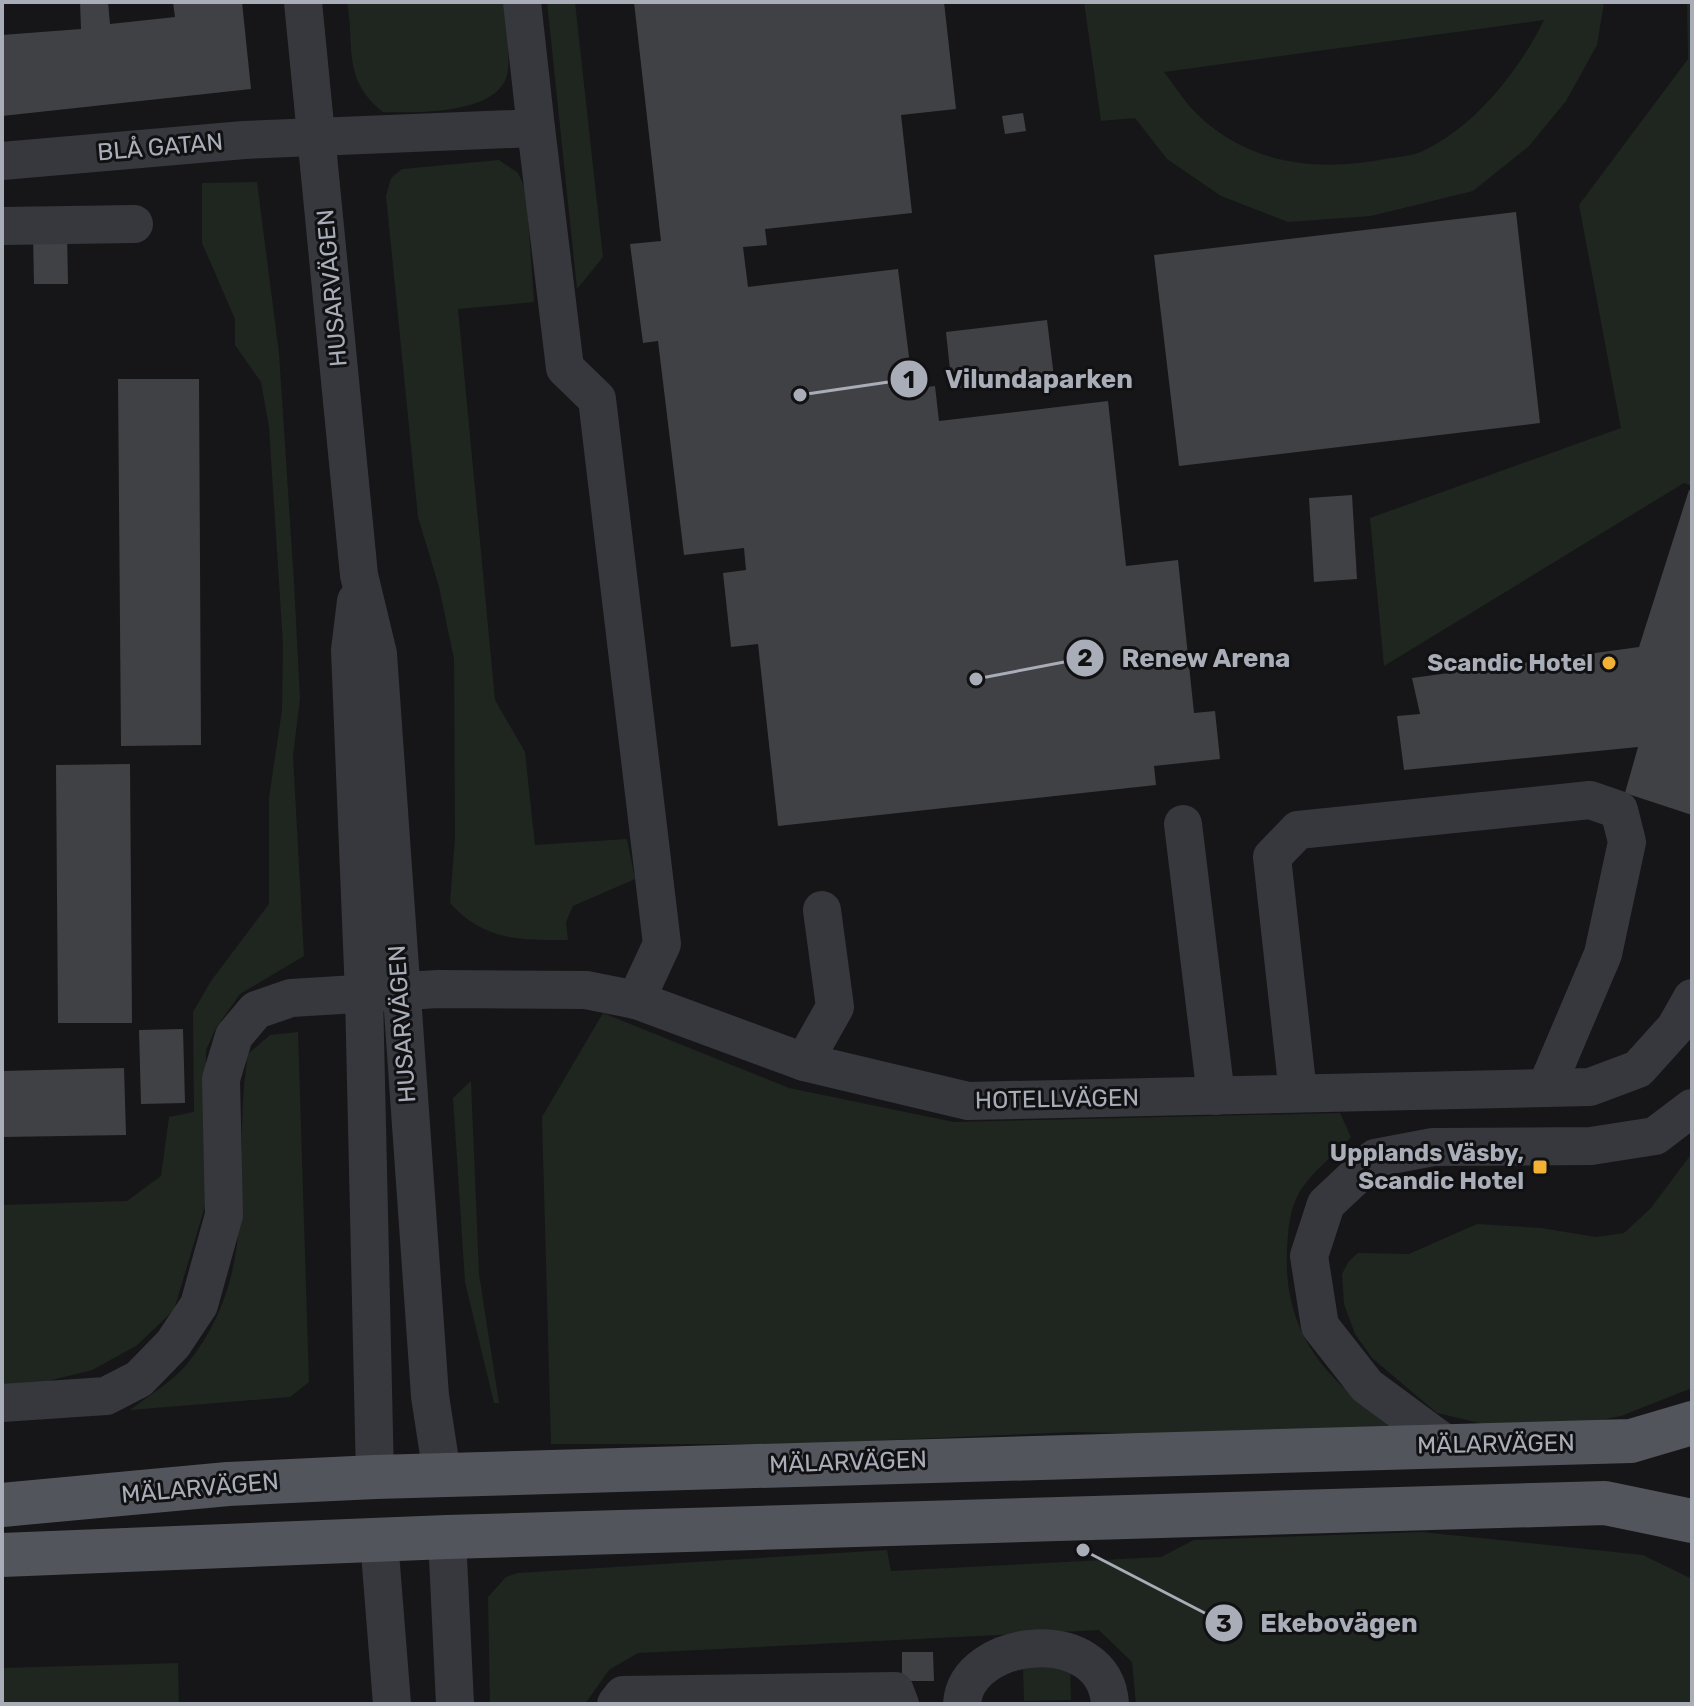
<svg xmlns="http://www.w3.org/2000/svg" width="1694" height="1706" viewBox="0 0 1694 1706" font-family="Rubik,sans-serif">
  <style>
    .green { fill: #1e261f; fill-rule: evenodd }
    .building { fill: #404145 }
    .lines { fill: none; stroke-linecap: round; stroke-linejoin: round }
    .minor { stroke: #37383d; stroke-width: 38 }
    .major { stroke: #53555c; stroke-width: 44 }
    .poi-dot { fill: #f2b134; stroke: #111113; stroke-width: 3 }
    .labels { text-anchor: middle; stroke-width: 6; stroke-linejoin: round; paint-order: stroke }
    .street-label { font-size: 24px; fill: #a8adb8; stroke: #111113 }
    .poi-label { font-size: 24px; font-weight: bold; fill: #a8adb8; stroke: #111113; text-anchor: end }
    .leader { fill: none; stroke: #a8adb8; stroke-width: 3 }
    .callout-dot { fill: #a8adb8; stroke: #111113; stroke-width: 3 }
    .mark-label { font-size: 24px; text-anchor: middle; font-weight: bold; fill: #111 }
    .callout-label { font-size: 26px; text-anchor: middle; font-weight: bold; fill: #a8adb8; stroke: #111113; stroke-width: 6; stroke-linejoin: round; paint-order: stroke }
  </style>
  <rect width="100%" height="100%" fill="#161618"/>
  <g class="green">
    <path d="M347,2h157c2,22 6,46 4,68 -5,45 -91,43 -125,42 -41,-33 -28,-64 -36,-110z"/>
    <path d="M547,2h28l28,255 -26,32z"/>
    <path d="M1084,2h520v1l-7,42 -31,56 -37,45 -56,45 -102,25 -83,6 -67,-26 -54,-37 -32,-41 -34,3zM1544,20c-25,51 -70,108 -123,132 -10,4 -24,5 -36,7 -67,13 -135,6 -187,-44 -13,-12 -23,-29 -34,-43z"/>
    <path d="M1687,2h5v484l-8,-3 -300,183 -14,-148 251,-90 -42,-223 109,-146z"/>
    <path d="M499,160l19,13 8,17 8,112 -76,7 37,391 30,52 10,93 92,-6 8,40 -62,27 -7,16 2,18c-48,0 -84,1 -118,-37l5,-65 -1,-179 -15,-72 -21,-70 -32,-321 5,-18 11,-9z"/>
    <path d="M257,182l22,171 15,229 6,117 -7,57 11,200 -64,38 -24,34 -10,22 -1,156 -31,104 -38,36 -44,24 -56,14 -34,2v-181l125,-4 34,-25 8,-59 25,-5 -1,-100 18,-31 58,-77v-106l13,-88 1,-66 -14,-217 -8,-45 -26,-37v-26l-33,-76v-60z"/>
    <path d="M603,1013l186,75 165,34 386,-9 11,24c-16,17 -38,34 -51,54 -11,19 -12,39 -13,60 -4,84 43,137 113,176l-174,9 -151,-4 -278,12h-246l-9,-327z"/>
    <path d="M298,1032l11,350 -19,15 -160,13c18,-14 42,-28 57,-46 78,-96 43,-200 61,-310l22,-19z"/>
    <path d="M471,1081l8,193 20,129h-5l-29,-121 -12,-184z"/>
    <path d="M1692,1153v235l-71,28 -39,8 -94,1 -51,-12 -65,-55 -17,-24 -11,-30 -2,-30 7,-13 9,-8 51,1 68,-30 64,4 55,9 28,-4 27,-25z"/>
    <path d="M1422,1532l221,23 49,24v125h-556l-4,-42 -33,-32 -461,23 -29,17 -24,34h-95l-2,-107 18,-20 12,-4 369,-23 4,21 270,-14 33,-17z"/>
    <path d="M178,1663l1,41h-177v-36z"/>
    <path d="M1070,1665l1,35 -47,1 -1,-34z"/>
  </g>
  <g class="building">
    <path d="M80,2h28l2,22 65,-7 -2,-15h69l9,87 -249,27v-81l79,-6z"/>
    <path d="M634,2h310l12,107 -55,6 11,98 -147,16 2,16 -24,2 5,40 150,-18 15,120 22,-3 4,35 169,-20 18,165 52,-6 16,153 21,-2 5,48 -66,7 2,19 -378,41 -20,-182 -27,3 -8,-74 23,-3 -2,-22 -60,7 -26,-214 -15,2 -13,-99 31,-3z"/>
    <path d="M1023,113l3,18 -21,3 -3,-18z"/>
    <path d="M1516,212l24,211 -361,43 -25,-211z"/>
    <path d="M33,233h34l1,51h-34z"/>
    <path d="M1047,320l7,57 -102,12 -6,-57z"/>
    <path d="M118,379h81l2,366 -80,1z"/>
    <path d="M1689,490l3,1v324l-67,-22 13,-46 -234,23 -7,-54 23,-2 -8,-36 227,-31z"/>
    <path d="M1352,495l5,84 -43,3 -5,-84z"/>
    <path d="M130,764l2,259h-74l-2,-258z"/>
    <path d="M183,1029l2,74 -44,1 -2,-74z"/>
    <path d="M124,1068l2,67 -124,2v-66z"/>
    <path d="M902,1652h31l1,29h-32z"/>
  </g>
  <g class="lines">
    <g class="minor">
      <path d="M303,2l56,573 19,79 52,742 12,78"/>
      <path d="M536,128l29,240 32,31 65,545 -26,56"/>
      <path d="M2,161l242,-21 292,-12 -14,-126"/>
      <path d="M2,226l132,-2"/>
      <path d="M356,601l-6,49 14,344 11,483"/>
      <path d="M1183,824l33,272"/>
      <path d="M804,1062l31,-55 -13,-97"/>
      <path d="M1298,1093l-26,-236 26,-27 292,-30 29,10 8,32 -24,112 -57,134"/>
      <path d="M2,1403l104,-7 33,-17 34,-35 26,-39 25,-90 -3,-136 13,-43 22,-26 35,-12 147,-9 148,1 50,10 168,62 164,39 622,-14 48,-18 37,-41 17,-30"/>
      <path d="M1447,1445l-80,-59 -47,-60 -11,-70 17,-52 49,-46 58,-11 158,-1 64,-10 37,-28"/>
      <path d="M447,1537l8,167"/>
      <path d="M379,1540l13,164"/>
      <path d="M616,1704l7,-9 272,-4 5,13"/>
      <path d="M962,1704c4,-67 143,-81 148,0"/>
    </g>
    <g class="major">
      <path d="M2,1505l226,-21 147,-7 1256,-36 61,-18"/>
      <path d="M2,1555l445,-18 1158,-34 87,18"/>
    </g>
  </g>
  <g class="poi-dot">
    <circle cx="1609" cy="663" r="8"/>
    <rect x="1532" y="1159" width="16" height="16" rx="4"/>
  </g>
  <g class="labels">
    <g class="street-label">
      <text transform="translate(160 147) rotate(-5)" y="8">BLÅ GATAN</text>
      <text transform="translate(332 288) rotate(-95)" y="8">HUSARVÄGEN</text>
      <text transform="translate(402 1024) rotate(-94)" y="8">HUSARVÄGEN</text>
      <text transform="translate(1057 1099) rotate(-1)" y="8">HOTELLVÄGEN</text>
      <text transform="translate(1496 1444) rotate(-1)" y="8">MÄLARVÄGEN</text>
      <text transform="translate(848 1462) rotate(-2)" y="8">MÄLARVÄGEN</text>
      <text transform="translate(200 1488) rotate(-5)" y="8">MÄLARVÄGEN</text>
    </g>
    <g class="poi-label">
      <text x="1593" y="671">Scandic Hotel</text>
      <text x="1524" y="1161">Upplands Väsby,<tspan x="1524" dy="28">Scandic Hotel</tspan></text>
    </g>
  </g>
  <path class="leader" d="M800 395L909 379M976 679L1085 658M1083 1550L1224 1623"/>
  <g class="callout-dot">
    <circle cx="800" cy="395" r="8"/>
    <circle cx="976" cy="679" r="8"/>
    <circle cx="1083" cy="1550" r="8"/>
    <circle cx="909" cy="379" r="20"/>
    <circle cx="1085" cy="658" r="20"/>
    <circle cx="1224" cy="1623" r="20"/>
  </g>
  <g class="mark-label">
    <text x="909" y="388">1</text>
    <text x="1085" y="666">2</text>
    <text x="1224" y="1632">3</text>
  </g>
  <g class="callout-label">
    <text x="1039" y="388">Vilundaparken</text>
    <text x="1206" y="667">Renew Arena</text>
    <text x="1339" y="1632">Ekebovägen</text>
  </g>
  <rect width="1694" height="1706" fill="none" stroke="#a8adb8" stroke-width="8"/>
</svg>
